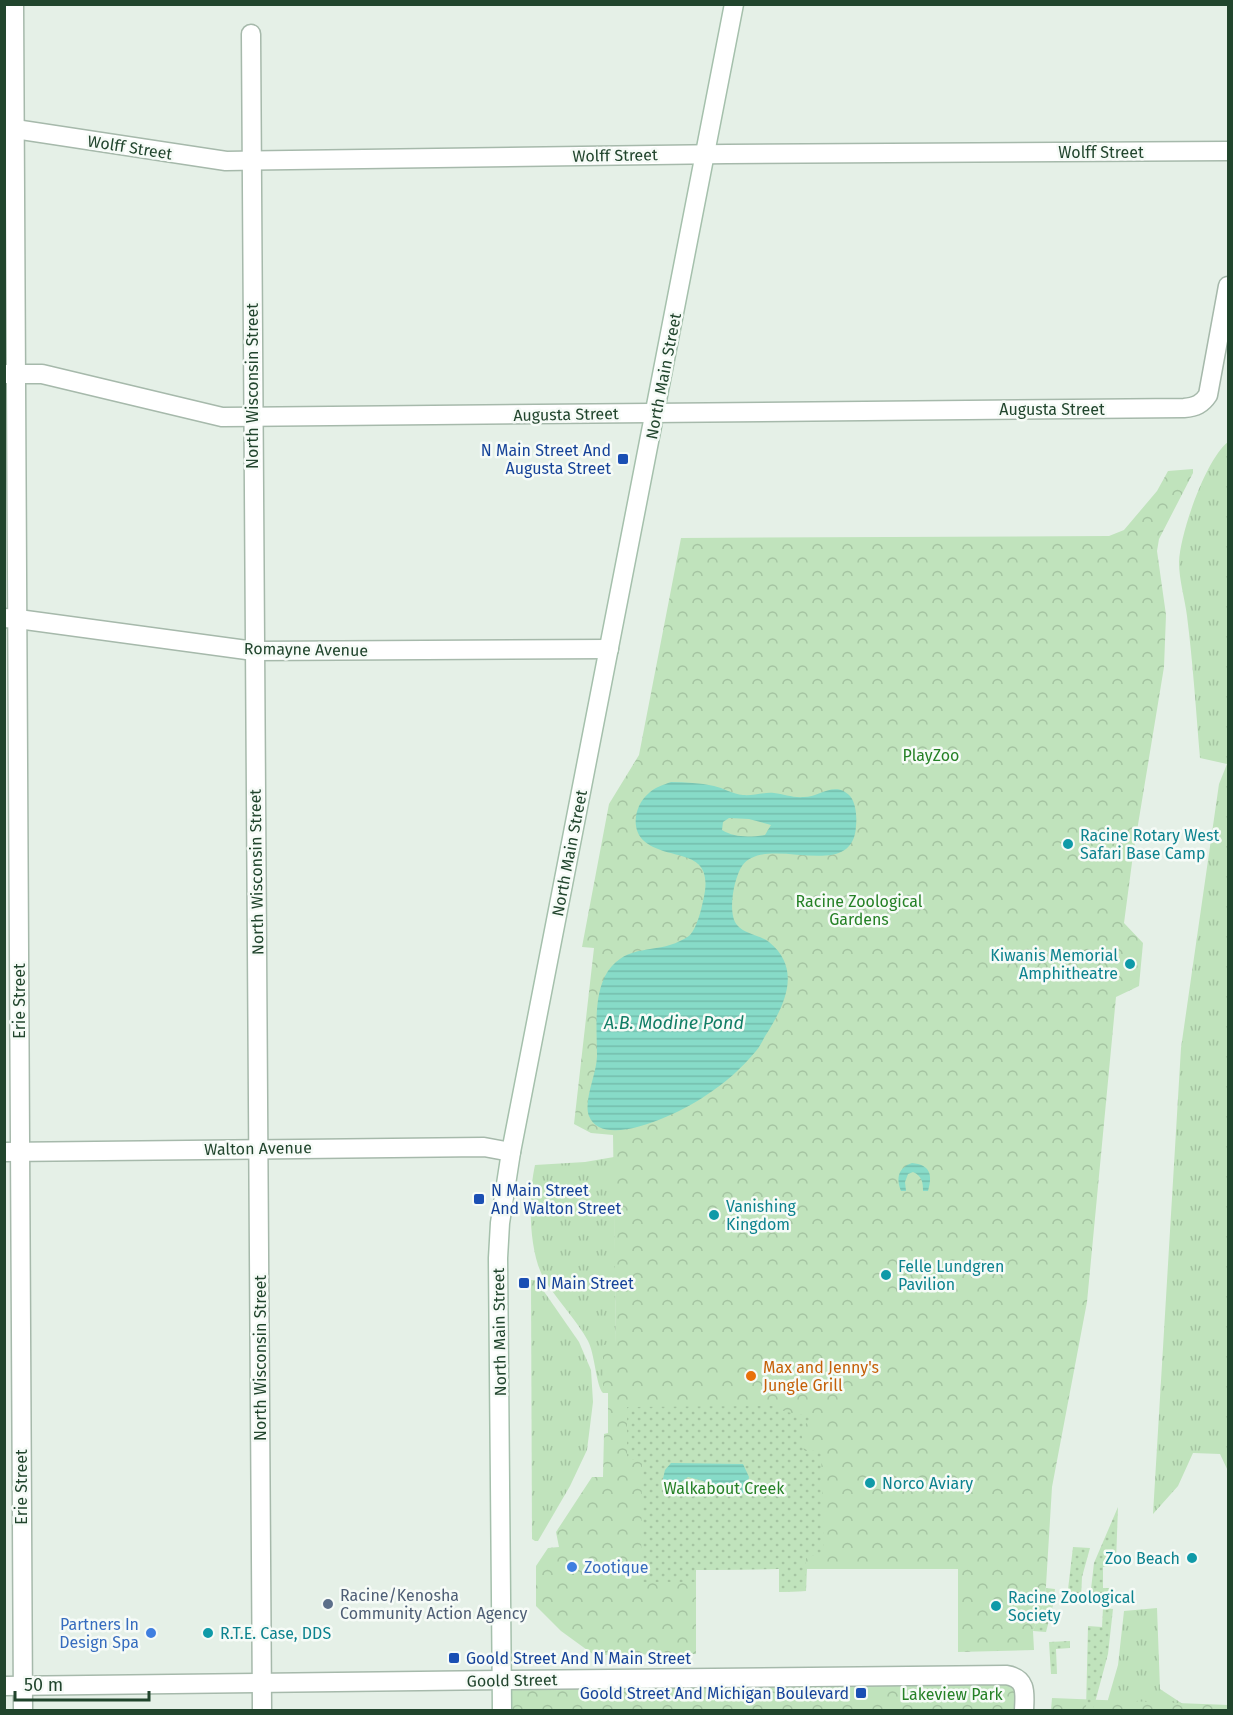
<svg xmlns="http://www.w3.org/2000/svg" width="1233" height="1715" viewBox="0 0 1233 1715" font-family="'Fira Sans',sans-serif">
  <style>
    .grass { fill: url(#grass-tufts) }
    .park { fill: url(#park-crowns) }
    .garden { fill: url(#garden-dots) }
    .water { fill: url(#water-rules); fill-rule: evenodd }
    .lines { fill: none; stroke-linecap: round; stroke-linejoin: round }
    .minor-casing { stroke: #a6b9ab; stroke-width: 21 }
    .tertiary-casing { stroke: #a6b9ab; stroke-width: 21 }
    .secondary-casing { stroke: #a5c0ac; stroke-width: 21 }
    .minor { stroke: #fff; stroke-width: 18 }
    .tertiary { stroke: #fff; stroke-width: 18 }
    .secondary { stroke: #fff; stroke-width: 18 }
    .transit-dot { fill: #1a4fb4; stroke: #f6fbf7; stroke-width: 2 }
    .culture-dot { fill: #0f9aa8; stroke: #f6fbf7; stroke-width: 2 }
    .food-dot { fill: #e8710a; stroke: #f6fbf7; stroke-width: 2 }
    .shop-dot { fill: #3f7fe0; stroke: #f6fbf7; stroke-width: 2 }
    .service-dot { fill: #5c6f8a; stroke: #f6fbf7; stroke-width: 2 }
    .labels { text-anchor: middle; stroke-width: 5; stroke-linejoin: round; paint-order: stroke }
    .street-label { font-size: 16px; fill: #21452d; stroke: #f6fbf7 }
    .transit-label { font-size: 16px; fill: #164399; stroke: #f6fbf7; text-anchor: start }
    .park-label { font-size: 16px; fill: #258126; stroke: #f6fbf7 }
    .culture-label { font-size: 16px; fill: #0d838f; stroke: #f6fbf7; text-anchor: start }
    .food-label { font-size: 16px; fill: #c56008; stroke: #f6fbf7; text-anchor: start }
    .shop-label { font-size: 16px; fill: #366cbe; stroke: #f6fbf7; text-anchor: start }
    .service-label { font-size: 16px; fill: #4e5e75; stroke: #f6fbf7; text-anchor: start }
    .water-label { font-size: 18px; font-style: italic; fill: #127e66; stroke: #f6fbf7 }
  </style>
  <defs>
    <pattern id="grass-tufts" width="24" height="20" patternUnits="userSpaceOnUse" patternTransform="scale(1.5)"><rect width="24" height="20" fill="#c0e3bc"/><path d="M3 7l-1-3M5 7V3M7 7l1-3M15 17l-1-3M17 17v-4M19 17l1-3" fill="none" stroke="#a5c4a2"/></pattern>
    <pattern id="park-crowns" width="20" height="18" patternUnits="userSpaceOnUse" patternTransform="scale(1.5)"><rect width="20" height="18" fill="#c0e3bc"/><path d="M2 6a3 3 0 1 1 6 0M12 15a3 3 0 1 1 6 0" fill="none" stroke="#a5c4a2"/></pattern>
    <pattern id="garden-dots" width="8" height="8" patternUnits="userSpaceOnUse" patternTransform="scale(1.5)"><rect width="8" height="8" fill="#c0e3bc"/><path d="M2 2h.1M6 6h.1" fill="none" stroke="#a5c4a2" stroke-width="1.8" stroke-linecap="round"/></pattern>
    <pattern id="water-rules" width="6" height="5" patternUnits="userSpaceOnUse" patternTransform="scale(1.5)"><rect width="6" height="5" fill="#87dbc8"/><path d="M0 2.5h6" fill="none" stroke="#74bdac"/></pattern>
  </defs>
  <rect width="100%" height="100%" fill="#e5f0e7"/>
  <g class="grass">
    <path d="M1228,442v1029l-8,-17 -27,-1 -15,33 -25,28 28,-466 38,-264 8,-20 -27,-6c-4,-47 -7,-95 -13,-142 -2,-17 -8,-36 -8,-54 1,-29 27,-103 49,-120z"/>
    <path d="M614,1157l2,188 -13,1v47c-7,-7 -8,-39 -15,-52 -10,-19 -30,-40 -42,-59 -18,-27 -18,-86 -11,-117l50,-3z"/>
    <path d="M531,1280h5l43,62 12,28 2,32 -6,48 -17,36 -32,55h-3l-3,-2z"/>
    <path d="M1157,1608l3,81 32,21h-87l13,-45 6,-54z"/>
  </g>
  <g class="park">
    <path d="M1193,469v4l-34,66 -2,12 9,64 -2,52 -31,188 -9,68 19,20 -4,43 -23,11 -29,305 -35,185 -7,115 -12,29 1,19 -76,2v-83h-151l-1,22 -27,1v-23l-83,1v84l-102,1 -33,-24 -25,-25v-40l12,-18 11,-1 -3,-15 36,-55h11l1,-43 4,-1v-40h-5v-48l13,-1 -3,-209 -22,-2 -17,-9 20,-176 -12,-1 27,-143 30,-49 42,-217 428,-2 15,-6 33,-39 11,-20z"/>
    <path d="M1013,1676l11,34h-522v-30z"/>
    <path d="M1052,1698l176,7v5h-177z"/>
  </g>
  <g class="garden">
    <path d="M773,1406l13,6 26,4 -11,14 3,21 17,-1 3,102 -18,6v33l-27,1v-23l-83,1 -1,12h-54l1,-121 -15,-2v-52z"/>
    <path d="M1118,1507l-2,55 -4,4 -9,1v21h8l3,3v8l-24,-1 4,-35z"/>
    <path d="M1073,1547l17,1 -8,29 -1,21h-14z"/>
    <path d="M1046,1588l9,1 -2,16 -7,27 -13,-1 12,-29z"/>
    <path d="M1103,1608l10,1 -5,45 -15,56h-7l2,-84 14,1z"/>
    <path d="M1070,1641v7l-14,1 1,25h-6l-2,-32z"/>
  </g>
  <g class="water">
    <path d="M671,782c14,0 29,1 43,4 9,2 19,8 29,9 10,1 20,-3 31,-2 10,1 19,5 30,4 15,0 31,-17 46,-1 6,7 7,21 6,30 -3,59 -91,6 -114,40 -8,12 -15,47 -5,59 7,9 23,10 32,17 32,26 17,60 0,88 -5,7 -8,15 -13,21 -14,17 -32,33 -51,45 -19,14 -102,56 -116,20 -6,-15 8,-43 8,-60 0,-27 -4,-62 11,-85 20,-28 47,-17 72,-30 2,-1 8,-4 10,-6 7,-8 11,-24 13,-34 14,-56 -33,-38 -59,-60 -14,-12 -9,-37 5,-48 6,-6 14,-8 22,-11zM729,818l20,1 22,6 -6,10c-15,2 -30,3 -43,-5l1,-8z"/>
    <path d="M912,1163c18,2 21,11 16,28h-5c0,-9 -1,-15 -10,-19l-5,2 -3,8 1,9h-5c-5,-13 -3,-23 11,-28z"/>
    <path d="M671,1463l72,1 6,13 -4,16 -19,2 -23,-14 -15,-4 -14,10 -12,-4 3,-13z"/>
  </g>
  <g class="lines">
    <defs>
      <g id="minor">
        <path d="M14,4l9,1706"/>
        <path d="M251,34l11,1676"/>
        <path d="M4,129h11l211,32 501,-7 501,-3"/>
        <path d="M6,374h36l180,43 962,-9c12,-1 18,-4 24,-13l20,-109"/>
        <path d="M4,618l14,1 236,32 355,-2"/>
        <path d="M4,1152l480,-5 27,5"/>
        <path d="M502,1680l504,-5c21,3 19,18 18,35"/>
      </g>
      <path id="tertiary" d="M4,1686l498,-6"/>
      <path id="secondary" d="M502,1710l-4,-452 2,-35 11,-71 223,-1148"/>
    </defs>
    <use href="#minor" class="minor-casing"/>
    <use href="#tertiary" class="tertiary-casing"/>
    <use href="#secondary" class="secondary-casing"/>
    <use href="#minor" class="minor"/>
    <use href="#tertiary" class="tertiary"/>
    <use href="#secondary" class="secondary"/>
  </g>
  <g class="transit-dot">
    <rect x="617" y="453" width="12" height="12" rx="3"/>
    <rect x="473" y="1193" width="12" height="12" rx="3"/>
    <rect x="518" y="1277" width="12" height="12" rx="3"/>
    <rect x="448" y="1652" width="12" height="12" rx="3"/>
    <rect x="855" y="1687" width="12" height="12" rx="3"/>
  </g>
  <g class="culture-dot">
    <circle cx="1068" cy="844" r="6"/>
    <circle cx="1130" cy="964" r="6"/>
    <circle cx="714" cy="1215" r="6"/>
    <circle cx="886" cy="1275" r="6"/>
    <circle cx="870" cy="1483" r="6"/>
    <circle cx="1192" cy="1558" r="6"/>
    <circle cx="996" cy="1606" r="6"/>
    <circle cx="208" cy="1633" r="6"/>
  </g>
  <circle class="food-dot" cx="751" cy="1376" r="6"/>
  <g class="shop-dot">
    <circle cx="572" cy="1567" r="6"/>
    <circle cx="151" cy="1633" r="6"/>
  </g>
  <circle class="service-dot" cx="328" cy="1604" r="6"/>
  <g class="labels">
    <g class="street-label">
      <text transform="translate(130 147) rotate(9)" y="6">Wolff Street</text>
      <text x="1101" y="158">Wolff Street</text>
      <text transform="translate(615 155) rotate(-1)" y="6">Wolff Street</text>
      <text transform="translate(663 376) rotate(-79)" y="6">North Main Street</text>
      <text transform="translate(252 386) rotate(-90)" y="6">North Wisconsin Street</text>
      <text x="1052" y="415">Augusta Street</text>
      <text transform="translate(566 414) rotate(-1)" y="6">Augusta Street</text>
      <text transform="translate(306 649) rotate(1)" y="6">Romayne Avenue</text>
      <text transform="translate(569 853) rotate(-79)" y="6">North Main Street</text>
      <text transform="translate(256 872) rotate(-91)" y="6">North Wisconsin Street</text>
      <text transform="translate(19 1001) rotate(-90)" y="6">Erie Street</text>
      <text transform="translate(258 1148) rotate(-1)" y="6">Walton Avenue</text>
      <text transform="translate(499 1332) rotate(-91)" y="6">North Main Street</text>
      <text transform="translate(260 1358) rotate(-90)" y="6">North Wisconsin Street</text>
      <text transform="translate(21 1487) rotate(-90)" y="6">Erie Street</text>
      <text transform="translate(512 1680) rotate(-1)" y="6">Goold Street</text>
    </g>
    <g class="transit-label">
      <text x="611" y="456" text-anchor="end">N Main Street And<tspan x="611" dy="18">Augusta Street</tspan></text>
      <text x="491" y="1196">N Main Street<tspan x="491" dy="18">And Walton Street</tspan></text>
      <text x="536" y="1289">N Main Street</text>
      <text x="466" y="1664">Goold Street And N Main Street</text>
      <text x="849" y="1699" text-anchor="end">Goold Street And Michigan Boulevard</text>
    </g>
    <g class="park-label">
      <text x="931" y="761">PlayZoo</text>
      <text x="859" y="907">Racine Zoological<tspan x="859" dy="18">Gardens</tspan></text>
      <text x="724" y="1494">Walkabout Creek</text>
      <text x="952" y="1700">Lakeview Park</text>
    </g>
    <g class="culture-label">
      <text x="1080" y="841">Racine Rotary West<tspan x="1080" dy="18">Safari Base Camp</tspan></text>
      <text x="1118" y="961" text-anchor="end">Kiwanis Memorial<tspan x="1118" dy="18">Amphitheatre</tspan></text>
      <text x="726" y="1212">Vanishing<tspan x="726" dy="18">Kingdom</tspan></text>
      <text x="898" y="1272">Felle Lundgren<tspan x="898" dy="18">Pavilion</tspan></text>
      <text x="882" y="1489">Norco Aviary</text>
      <text x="1180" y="1564" text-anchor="end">Zoo Beach</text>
      <text x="1008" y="1603">Racine Zoological<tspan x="1008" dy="18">Society</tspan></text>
      <text x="220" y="1639">R.T.E. Case, DDS</text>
    </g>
    <g class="food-label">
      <text x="763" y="1373">Max and Jenny's<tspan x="763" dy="18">Jungle Grill</tspan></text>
    </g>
    <g class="shop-label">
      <text x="584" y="1573">Zootique</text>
      <text x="139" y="1630" text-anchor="end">Partners In<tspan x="139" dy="18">Design Spa</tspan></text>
    </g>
    <g class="service-label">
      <text x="340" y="1601">Racine/Kenosha<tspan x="340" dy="18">Community Action Agency</tspan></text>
    </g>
    <g class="water-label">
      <text x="674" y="1029">A.B. Modine Pond</text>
    </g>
  </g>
  <rect width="1233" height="1715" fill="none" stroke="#21452d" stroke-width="12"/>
  <path d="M15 1691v9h134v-9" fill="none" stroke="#21452d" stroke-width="3"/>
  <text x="24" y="1691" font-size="18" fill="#21452d" stroke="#f6fbf7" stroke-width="4.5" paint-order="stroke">50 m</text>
</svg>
